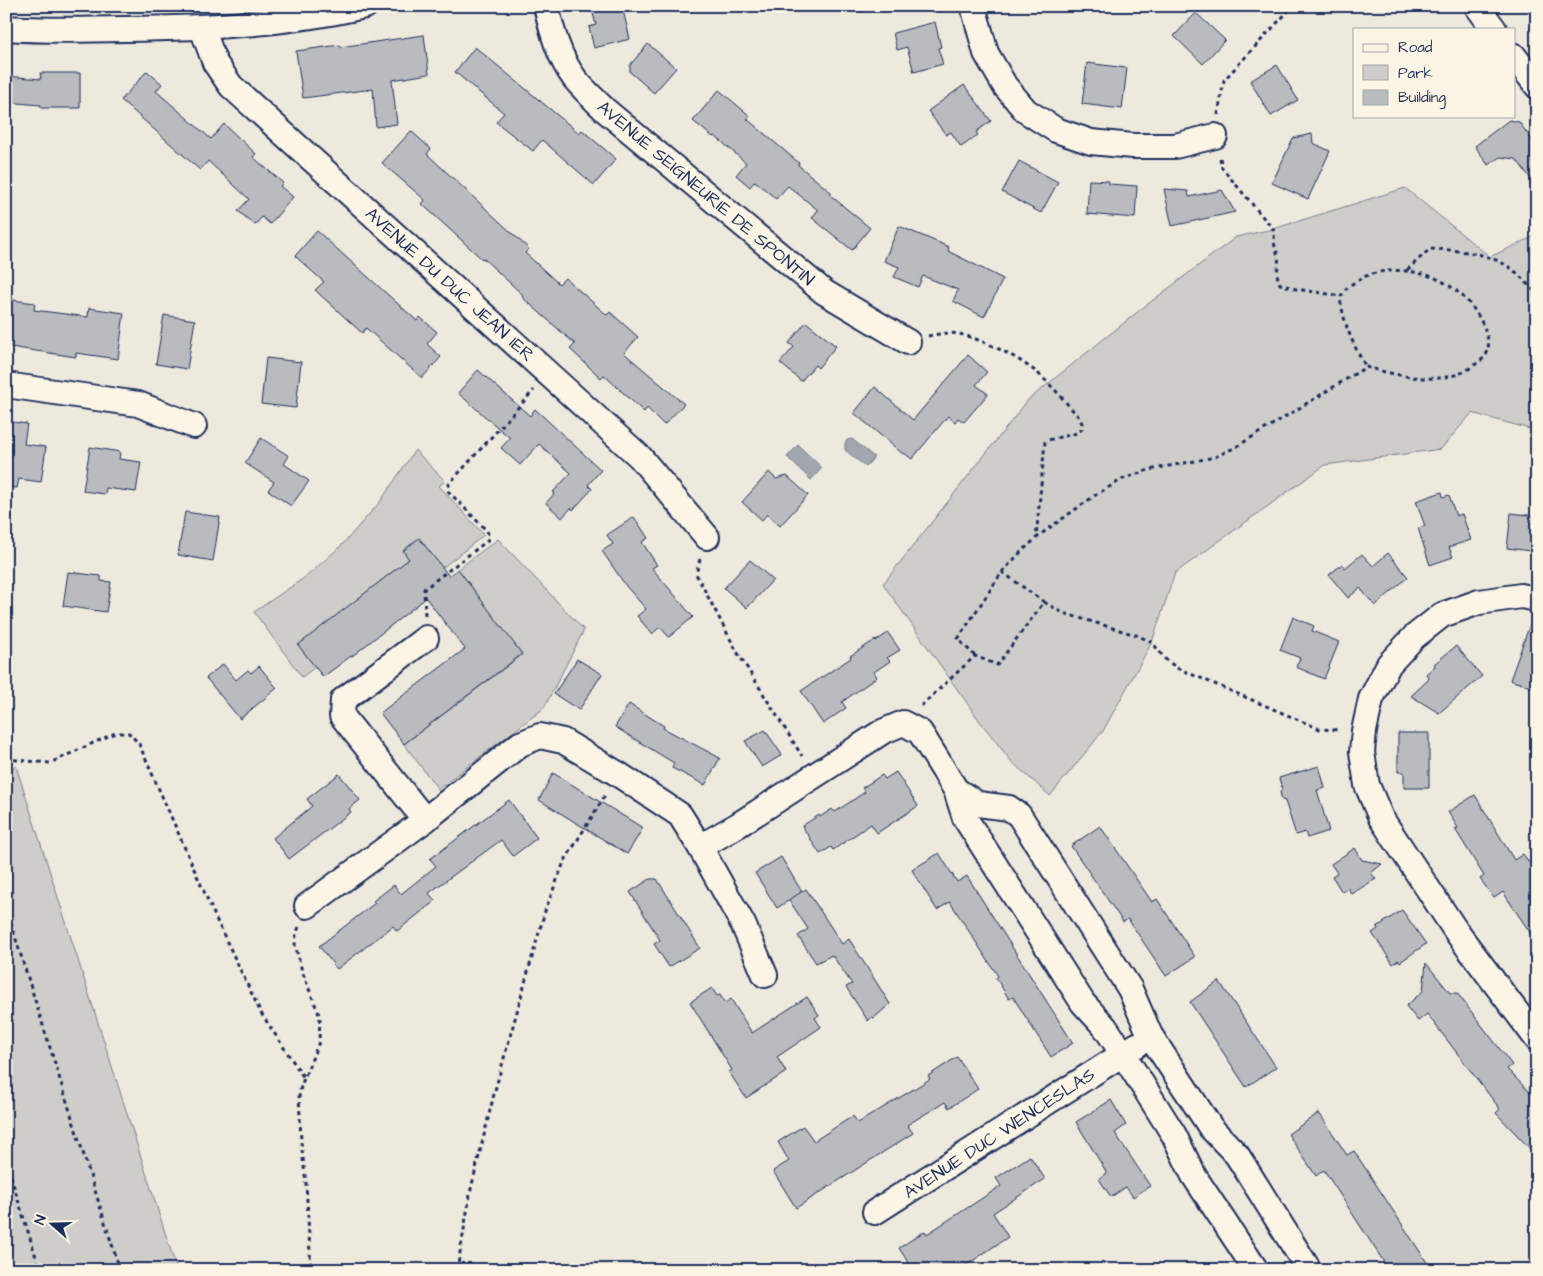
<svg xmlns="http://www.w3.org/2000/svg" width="1543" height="1276" viewBox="0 0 1543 1276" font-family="'Architects Daughter',sans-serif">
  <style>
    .green { fill: #cfcdca; stroke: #757e94 }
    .water { fill: #a2a7af; stroke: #6c778f }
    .building { fill: #babbbe; stroke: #1b2f5e }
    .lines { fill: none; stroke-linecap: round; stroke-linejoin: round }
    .minor-casing { stroke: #1b2f5e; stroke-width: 28 }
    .path { stroke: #1b2f5e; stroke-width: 3; stroke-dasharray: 4 4; stroke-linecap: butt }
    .minor { stroke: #fcf5e5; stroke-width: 24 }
    .labels { text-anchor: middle; stroke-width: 4.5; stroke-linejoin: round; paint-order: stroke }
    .street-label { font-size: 18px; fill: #1b2f5e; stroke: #fcf5e5 }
  </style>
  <rect width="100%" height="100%" fill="#eee9dd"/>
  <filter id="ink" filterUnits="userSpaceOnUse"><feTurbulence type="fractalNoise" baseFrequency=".02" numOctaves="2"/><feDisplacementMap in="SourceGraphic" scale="10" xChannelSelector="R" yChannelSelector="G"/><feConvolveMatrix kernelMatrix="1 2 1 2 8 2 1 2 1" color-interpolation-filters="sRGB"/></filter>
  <g filter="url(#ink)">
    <g class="green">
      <path d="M1405,188l85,69 47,-22v196l-65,-18 -31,36 -116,16 -150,108 -23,69 -49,89 -53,65 -39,-35 -32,-41 -96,-136 145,-184 112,-90 96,-73 37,-8z"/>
      <path d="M415,450l30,31 -6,5 45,49 -42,33 -23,-30 -16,13 6,8 -110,86 16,22 -13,10 -48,-65 53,-36 35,-31 38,-43z"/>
      <path d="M498,539l86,91 -40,78 -106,81 -34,-45 118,-89 -64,-86z"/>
      <path d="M16,766l161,504h-171v-498z"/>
    </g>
    <g class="water">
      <path d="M852,439l22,18 -8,10 -21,-17v-7l2,-3z"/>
      <path d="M798,445l24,23 -11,12 -24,-23z"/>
    </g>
    <g class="building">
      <path d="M591,6h31l8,33 -36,9 -5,-21 7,-2z"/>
      <path d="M1196,13l29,27 -22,24 -29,-28z"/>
      <path d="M935,22l6,25 -3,1 5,16 -29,8 -7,-25 -10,3 -4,-17z"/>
      <path d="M424,35l5,39 -37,6 5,44 -21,3 -3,-38 -70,9 -7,-47 44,-6v2z"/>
      <path d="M648,44l28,24 -22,25 -24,-21v-7z"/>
      <path d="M475,47l104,86 3,-3 34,29 -22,26 -52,-45 -9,11 -37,-29 8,-9 -49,-41z"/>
      <path d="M1087,63l40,5 -5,41 -40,-5z"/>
      <path d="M1277,65l21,35 -27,16 -21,-35z"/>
      <path d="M147,71l15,13 -6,7 55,48 13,-15 32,30 -3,3 30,26 -3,3 13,11 -23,27 -8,-7 -7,8 -17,-14 11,-12 -41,-38 -8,9 -79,-70z"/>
      <path d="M40,73h40v35h-39v-3l-35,-3v-26l35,3z"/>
      <path d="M964,85l27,36 -15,11 2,3 -17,12 -10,-15 -5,3 -18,-24z"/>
      <path d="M719,90l31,26 -3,3 52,44 -1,2 34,28 -2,2 40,33 -18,22 -40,-32 6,-8 -30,-24 -12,13 -21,-18 -5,6 -14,-12 10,-12 -31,-27 -2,1 -20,-16z"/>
      <path d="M1509,120l10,2 18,25v40l-21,-28 -16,-2 -12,8 -13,-19z"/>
      <path d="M411,131l20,18 -4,5 102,95 -4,4 34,31 6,-6 42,37 3,-3 28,25 -14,16 60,51 -20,21 -17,-17 -3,4 -40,-37 -3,3 -31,-29 5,-5 -53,-47 1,-2 -40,-37 -1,1 -60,-55 3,-4 -43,-37z"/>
      <path d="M1312,134l1,9 17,8 -22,48 -36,-16 21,-45z"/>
      <path d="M1019,161l39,21 -17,31 -39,-21z"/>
      <path d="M1089,180l20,1v3l28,2 -2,32 -48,-4z"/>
      <path d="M1164,189l24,2 1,6 33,-7 13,22 -63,14z"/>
      <path d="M899,226l50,21 -1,4 55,28 -19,38 -31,-16 5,-11 -35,-14 -5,11 -24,-10 5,-10 -15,-6z"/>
      <path d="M317,231l100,90 3,-4 17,15 -10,12 14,13 -19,21 -56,-50 -4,5 -47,-43 9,-8 -29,-26z"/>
      <path d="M6,299l29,4 -1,7 54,7 1,-9 35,5 -6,46 -42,-6v4l-66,-10v-6h-4z"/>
      <path d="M164,315l31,5 -8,49 -31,-5z"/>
      <path d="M806,322l30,24 -18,22 -3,-3 -14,16 -21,-18 14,-16 -5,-4z"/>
      <path d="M968,355l19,17 -11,13 12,9 -24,28 -6,-4 -3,4 -7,-6 -36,43 -8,-6 -1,1 -49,-41 21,-26 38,33z"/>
      <path d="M266,358l35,4 -5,46 -35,-4z"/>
      <path d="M478,370l52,46 5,-7 66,61 -13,15 4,4 -19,21 -2,-2 -9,10 -16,-15 9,-10 -2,-1 18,-19 -32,-29 -19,21 -19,-17 9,-10 -52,-45z"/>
      <path d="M6,421l21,3 -3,20 22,3 -5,35 -22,-3 -2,9 -11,-1z"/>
      <path d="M261,438l28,18 -5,8 25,17 -18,25 -23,-16 6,-8 -29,-19z"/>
      <path d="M90,447l30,5 -1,7 22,3 -5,30 -30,-4 -1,6 -22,-3z"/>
      <path d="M769,472l7,7 11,-3 21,19 -28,31 -13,-12 -5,6 -20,-18z"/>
      <path d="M1442,492l1,5 6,-2 7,21 6,-2 9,26 -22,7 4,10 -23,8 -12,-37 7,-2 -9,-25z"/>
      <path d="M185,512l35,5 -7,44 -35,-6z"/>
      <path d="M1511,513l26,3v31l-5,-1 -1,5 -24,-3z"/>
      <path d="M634,517l14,21 -6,4 15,23 -5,3 41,49 -24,20 -9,-10 -8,7 -15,-18 9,-7 -20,-23 -24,-35 11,-7 -6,-9z"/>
      <path d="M419,538l30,38 9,-7 64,85 -118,90 -24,-31 85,-64 -39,-51 -75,59v-1l-28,21 -25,-32 111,-86 -6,-8z"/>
      <path d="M1388,553l20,24 -33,29 -15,-18 -12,10 -19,-23 13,-11 3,4 17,-14 11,12z"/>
      <path d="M750,560l23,20 -26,28 -23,-20z"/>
      <path d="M68,572l33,4v5l10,1 -5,30 -43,-6z"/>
      <path d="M1534,613l3,1v75l-27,-9z"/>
      <path d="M1293,617l21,9 -2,5 27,11 -15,37 -28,-12 4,-9 -20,-8z"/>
      <path d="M888,633l12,17 -13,8 3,3 -16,11 3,5 -35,25 4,6 -23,16 -22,-33 50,-33 -1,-2 25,-16 1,1z"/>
      <path d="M1456,646l26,30 -43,37 -28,-17 18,-17 -3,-5 9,-8 -1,-2z"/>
      <path d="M577,659l25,15 -23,36 -25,-16z"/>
      <path d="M223,664l13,16 12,-10 3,3 8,-7 18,22 -37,31 -34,-41z"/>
      <path d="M629,704l35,22 -1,2 57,30 -15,27 -33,-17 2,-5 -59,-36z"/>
      <path d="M765,730l17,25 -20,12 -17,-26z"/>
      <path d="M1398,733h31v55h-25v-16h-6z"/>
      <path d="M1319,766l6,22 -8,2 12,41 -22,7 -2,-6 -9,3 -11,-34 -3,-1 -2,-8 2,-3 -3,-11z"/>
      <path d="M896,772l22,34 -41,27 -6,-9 -38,26 -2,-3 -11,7 -18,-28 17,-11 1,2 12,-8 3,3 30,-20 -3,-4 20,-13 3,4z"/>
      <path d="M553,773l90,55 -16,26 -88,-54z"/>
      <path d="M339,774l21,26 -11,9 2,3 -62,47 -16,-21 39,-32 -5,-7z"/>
      <path d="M1475,795l39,65 9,-6 14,20v69l-34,-51 -9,6 -14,-19 4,-3 -29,-47 3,-1 -10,-16z"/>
      <path d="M509,800l28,38 -24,18 -12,-16 -72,53 6,8 -38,30 -4,-5 -56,43 -18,-23 56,-43 -2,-2 21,-16 7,9 35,-28 -6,-7z"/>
      <path d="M1100,826l52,76 5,-3 38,58 -29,19 -38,-57 -5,3 -52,-76z"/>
      <path d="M1355,848l7,12 20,4 -11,9 5,6 -25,15 -3,-6 -6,4 -10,-16 5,-3 -6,-9z"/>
      <path d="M939,853l18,29 10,-6 106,167 -22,14 -38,-60 -4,2 -13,-21 2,-2 -48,-74 -13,8 -25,-40z"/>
      <path d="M781,857l21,35 -25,16 -22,-35z"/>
      <path d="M650,879h7l43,69 -31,19 -15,-23 6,-4 -30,-48z"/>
      <path d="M806,889l36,55 7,-5 41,65 -16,14 -2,-1 -4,4 -22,-34 6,-3 -20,-29 -16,8 -18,-27 10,-7 -19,-29z"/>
      <path d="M1402,910l24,34 -26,18 -2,-2 -5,4 -21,-31 6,-4 -1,-2z"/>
      <path d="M1426,963l24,30h7l55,72 -5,4 30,31v56l-41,-43 4,-4 -73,-95 -9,7 -12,-15 17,-15z"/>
      <path d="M1219,981l57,86 -30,20 -56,-85z"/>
      <path d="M712,988l5,8 3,-1 5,8 6,-4 21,34 55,-36 12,18 -4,3 6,9 -44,30 9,15 -40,26 -17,-26 3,-2 -42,-68z"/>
      <path d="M957,1057l21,32 -29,19 -4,-6 -38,23 6,8 -117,75 -23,-37 16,-10 -11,-19 25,-16 11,15 39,-25 5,7 72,-44 -2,-3z"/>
      <path d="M1111,1100l15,25 -11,8 35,53 -17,11 -7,-10 -15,10 -12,-18 8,-6 -31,-51z"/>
      <path d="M1319,1113l28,42 7,-4 78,119h-43l-65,-100 -8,6 -28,-42z"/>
      <path d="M1030,1156l15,23 -52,34 15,24 -49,33h-46l-14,-22 26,-17 2,3 74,-48 -5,-8z"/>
    </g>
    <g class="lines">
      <defs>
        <g id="minor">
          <path d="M546,6c6,25 13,52 29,73 9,11 20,21 30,31l219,182 84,50"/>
          <path d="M973,6l13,47 19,33 21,25 30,19 35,12 42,4h42l40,-10"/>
          <path d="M1477,6l17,23"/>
          <path d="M6,28c39,3 78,2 118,1 83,-1 160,-5 241,-23"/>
          <path d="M202,28l13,35 16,23 409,371 67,80"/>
          <path d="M1514,56l23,30"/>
          <path d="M6,385l132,19 56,22"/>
          <path d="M1537,599l-16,-3 -42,6 -37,13 -28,22 -25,27 -18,35 -7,32 -2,21 5,33 14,33 77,116 79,105"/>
          <path d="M956,790l22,14 31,4 10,7 111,174 20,46 61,93 26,27 72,115"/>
          <path d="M425,820l-83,-104 1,-16 83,-62"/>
          <path d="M700,847l43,77 22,51"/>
          <path d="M307,906l118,-86 95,-76 20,-8 23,5 55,33 62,41 20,32 38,-22 144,-93 21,-9 17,9 36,58 9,28 118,185 22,24 18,27 51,81 20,41 62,94"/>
          <path d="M875,1212l262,-167"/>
        </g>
      </defs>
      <use href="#minor" class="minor-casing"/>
      <g class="path">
        <path d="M1218,115l6,-35 69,-74"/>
        <path d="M1220,158l2,10 51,61c2,4 1,6 1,11 0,6 3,11 4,16 2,12 -4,15 2,28l16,5 45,7"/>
        <path d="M1407,270l23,-21c28,1 58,3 82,20 9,7 17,17 25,25"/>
        <path d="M928,336c10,-2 21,-4 31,-2 26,6 66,26 85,45 12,11 23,25 34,37l4,7v6l-5,4 -29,7 -3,2 -9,97"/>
        <path d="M700,559l-4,15 40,76 66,106"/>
        <path d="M1002,572l42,30"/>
        <path d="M425,615l-1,-26 63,-48 2,-4 -2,-6 -39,-40 1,-7 85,-94"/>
        <path d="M975,656l-17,-17 44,-67 19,-20 20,-18 56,-40 26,-15 26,-9 66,-13 21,-10 130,-80c29,8 77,20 104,1 7,-5 16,-9 18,-18 2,-9 -3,-22 -7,-29 -6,-12 -16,-24 -27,-32 -23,-19 -68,-25 -94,-10 -7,4 -16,9 -19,18 -1,3 0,7 1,11 4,22 13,40 24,59"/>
        <path d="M921,706l54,-50 22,9 47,-63 19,11 73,22 16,7 13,17 12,9 143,61 20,1"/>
        <path d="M6,759l44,4 65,-30h14l10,11 78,177 44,92 43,65"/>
        <path d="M6,908l114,362"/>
        <path d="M299,927l-3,7 -1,11 7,26 18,46 -1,25 -15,36 -5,15 2,49 5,41 5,87"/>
        <path d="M6,1161l34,109"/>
        <path d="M457,1270l14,-81 23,-95 51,-183 19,-49 42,-68"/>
      </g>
      <use href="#minor" class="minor"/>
    </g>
  </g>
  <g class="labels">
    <g class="street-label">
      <text transform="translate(706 193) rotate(40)" y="6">AVENUE SEIGNEURIE DE SPONTIN</text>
      <text transform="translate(450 284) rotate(42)" y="6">AVENUE DU DUC JEAN IER</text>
      <text transform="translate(999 1133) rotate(-33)" y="6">AVENUE DUC WENCESLAS</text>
    </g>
  </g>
  <rect width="1543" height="1276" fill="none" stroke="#fcf5e5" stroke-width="25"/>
  <rect x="12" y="12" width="1518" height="1251" fill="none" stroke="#1b2f5e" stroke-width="2" filter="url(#ink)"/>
  <rect x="1353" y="28" width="162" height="90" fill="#fcf5e5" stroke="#a2a6af"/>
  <rect x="1363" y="44" width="25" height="8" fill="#fcf5e5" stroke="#a2a6af"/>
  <text x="1398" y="52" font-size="15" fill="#1b2f5e">Road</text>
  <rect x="1363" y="65" width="25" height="15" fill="#cfcdca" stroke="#a2a6af"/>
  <text x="1398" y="78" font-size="15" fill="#1b2f5e">Park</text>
  <rect x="1363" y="90" width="25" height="15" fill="#babbbe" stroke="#a2a6af"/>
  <text x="1398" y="102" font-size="15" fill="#1b2f5e">Building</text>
  <g transform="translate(52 1224) rotate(290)" stroke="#fcf5e5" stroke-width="4" paint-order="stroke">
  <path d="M0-4L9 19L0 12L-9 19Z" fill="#1b2f5e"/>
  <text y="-8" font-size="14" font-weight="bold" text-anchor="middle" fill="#1b2f5e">N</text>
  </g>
</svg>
